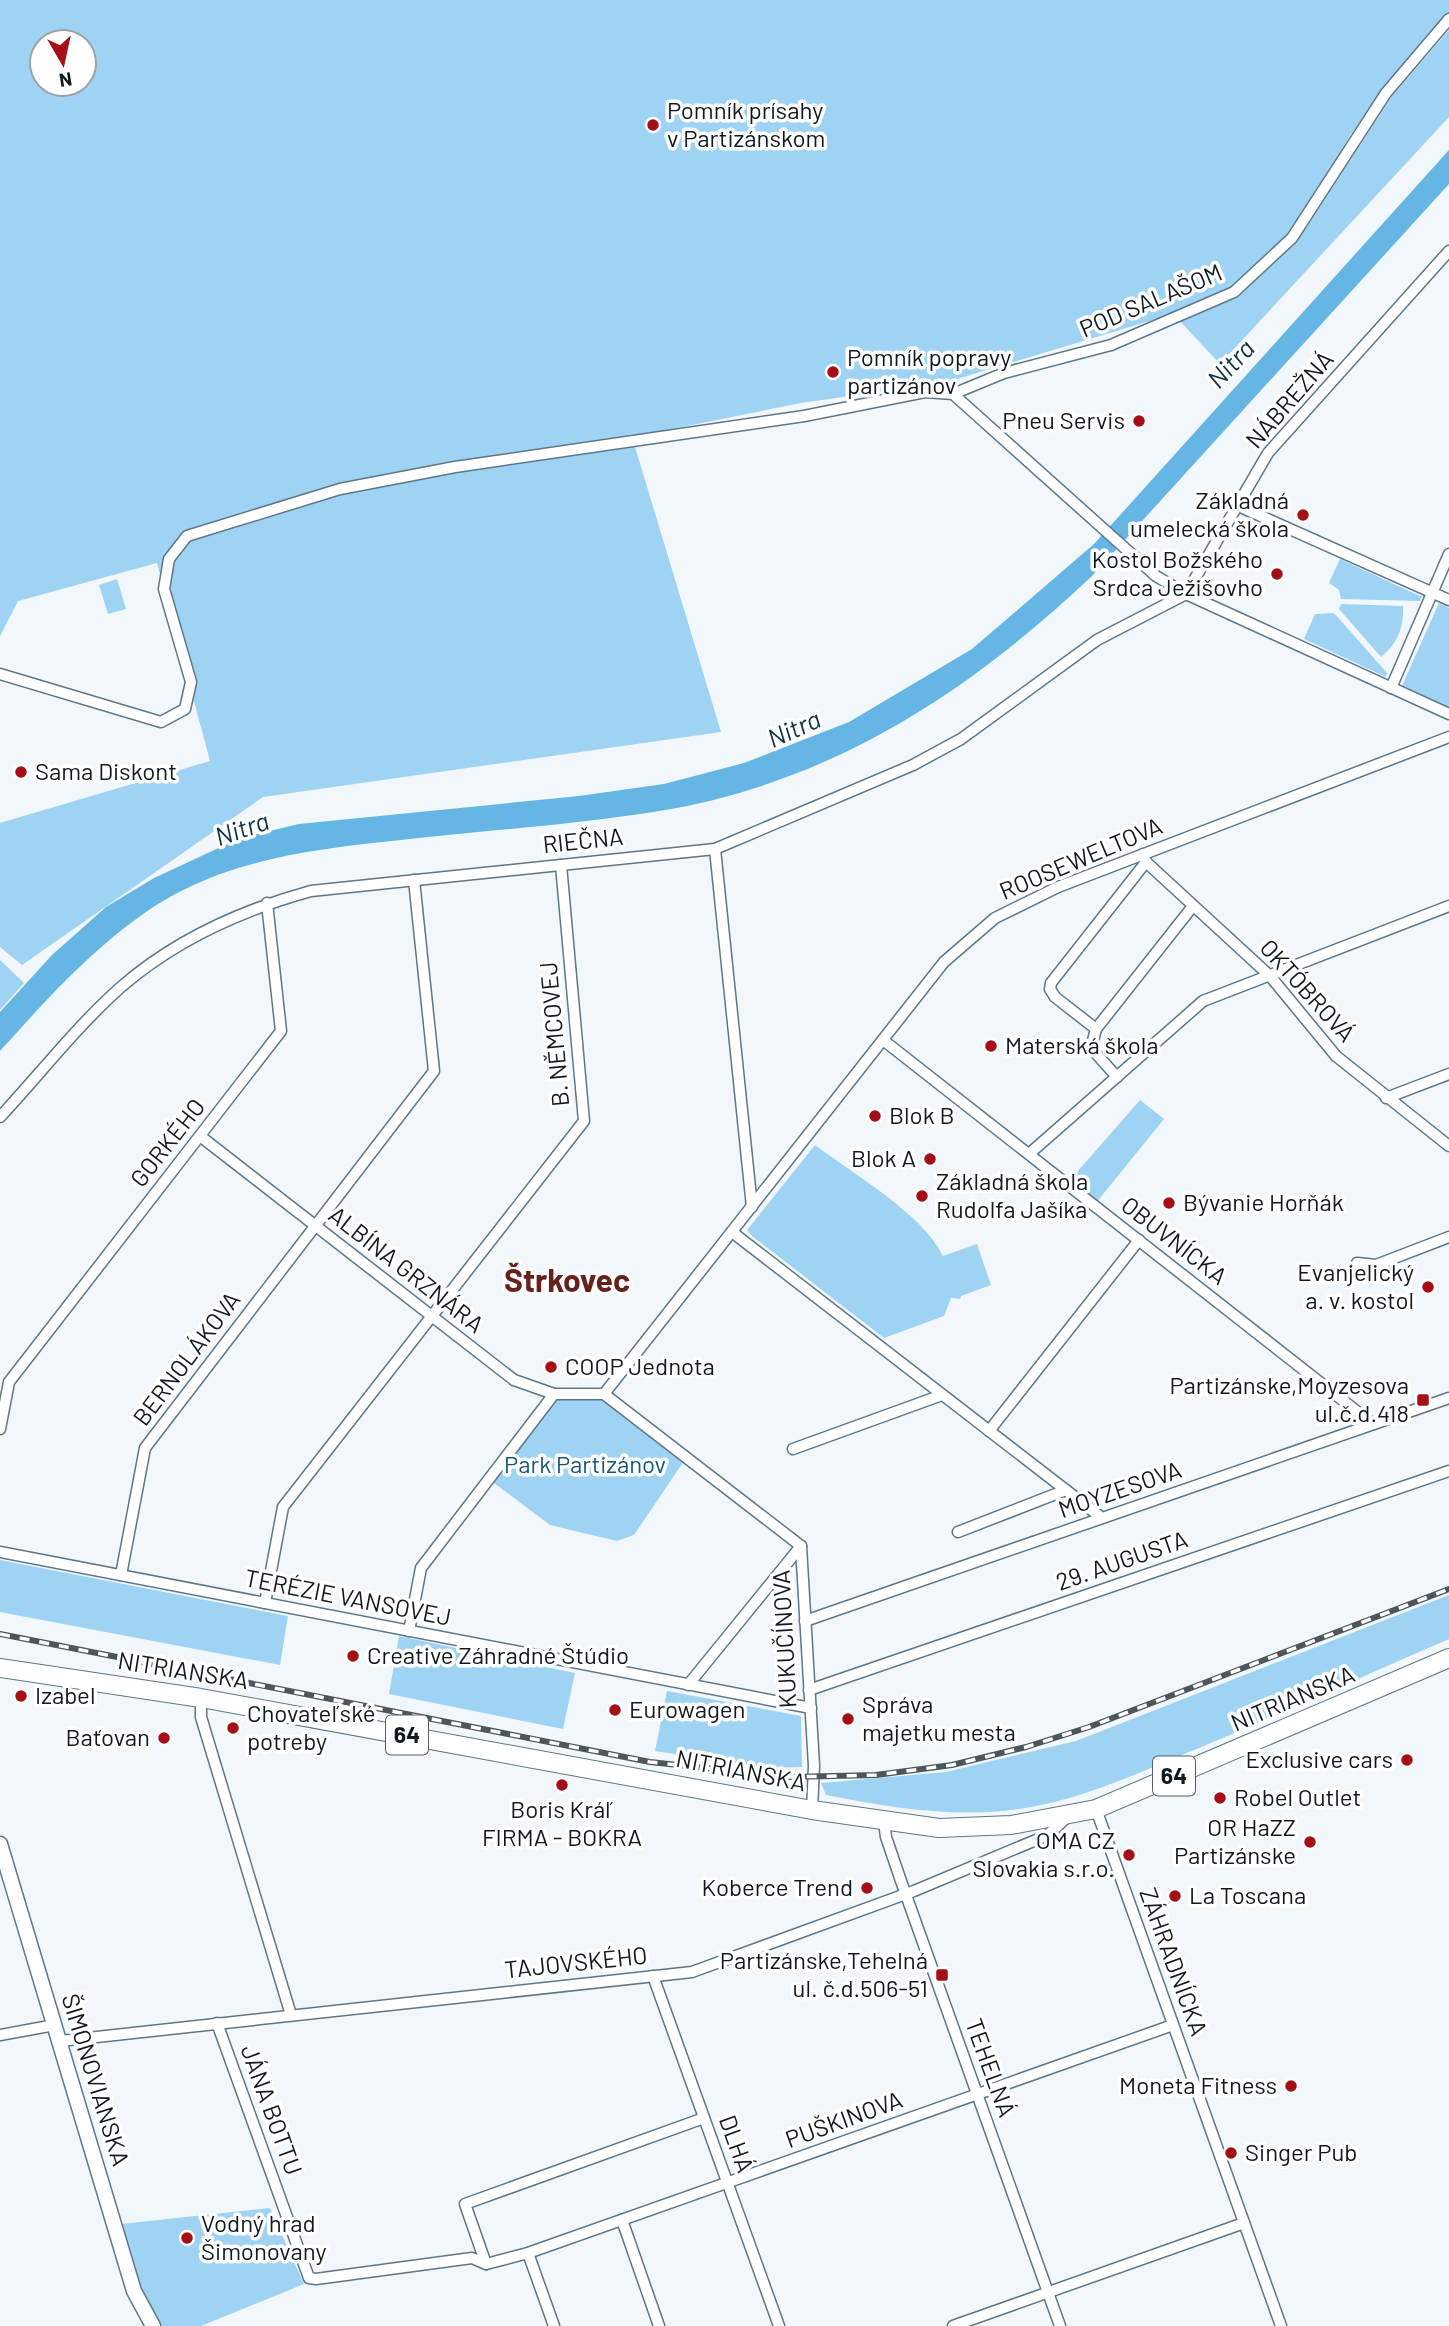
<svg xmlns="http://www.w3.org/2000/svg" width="1449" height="2326" viewBox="0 0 1449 2326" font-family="Barlow,sans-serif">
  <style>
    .green { fill: #9fd3f3; fill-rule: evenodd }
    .water { fill: #65b6e4 }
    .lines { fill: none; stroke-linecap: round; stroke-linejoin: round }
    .minor-casing { stroke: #5e7787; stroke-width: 13 }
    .tertiary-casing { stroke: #5e7787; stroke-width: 17 }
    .primary-casing { stroke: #5e7787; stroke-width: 20 }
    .minor { stroke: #fff; stroke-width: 10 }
    .tertiary { stroke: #fff; stroke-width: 14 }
    .primary { stroke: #fff; stroke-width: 18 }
    .rail-casing { stroke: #4d565b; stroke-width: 6 }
    .rail { stroke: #fff; stroke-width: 3.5; stroke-dasharray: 10; stroke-linecap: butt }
    .poi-dot { fill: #a50e14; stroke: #fff; stroke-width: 2.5 }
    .labels { text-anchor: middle; stroke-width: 7; stroke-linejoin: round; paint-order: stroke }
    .shield { fill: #fff; stroke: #575e62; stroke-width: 2 }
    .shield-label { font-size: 23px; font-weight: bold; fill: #0f191f }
    .poi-label { font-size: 24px; fill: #0f191f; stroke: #fff; text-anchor: start }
    .street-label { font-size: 24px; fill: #0f191f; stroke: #fff }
    .park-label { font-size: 24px; fill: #185776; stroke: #fff }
    .water-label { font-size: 26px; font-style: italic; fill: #0e3346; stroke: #fff }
    .district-label { font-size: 32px; font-weight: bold; fill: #66211d; stroke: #fff }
  </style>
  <rect width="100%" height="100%" fill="#f2f7fb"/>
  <g class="green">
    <path d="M0,0h1449v13l-98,121 -57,96 -62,59 -56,24 -229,69 -146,21 -169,34 89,295 -458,65 -241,168 -22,-18v-124l210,-62 -53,-198 -139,38 -18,35zM42,42h42v42h-42z"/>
    <path d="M1449,30v87l-229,247 -42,-45 55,-20 60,-56 17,-21 82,-126z"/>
    <path d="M1340,559l82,38 -2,4 -79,-2 -2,-9 -10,-7z"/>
    <path d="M117,579l9,30 -18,5 -9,-29z"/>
    <path d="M1439,603l10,5v99l-47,-21z"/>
    <path d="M1341,604l62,2c1,21 -5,37 -22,51l-42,-48z"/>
    <path d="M1334,613l53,60 -1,4 -82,-38 11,-25z"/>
    <path d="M0,960l24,23 -24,27z"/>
    <path d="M1140,1100l24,19 -73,90 -27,-22z"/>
    <path d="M815,1145c38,29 107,68 128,111l34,-12 14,41 -30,11 -1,3 -9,-1 -7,18 -60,22 -132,-102 -5,-6z"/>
    <path d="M554,1394h50l82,64 -52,77 -17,6 -67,-16 -60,-45z"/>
    <path d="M0,1560l288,56 -8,49 -280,-53z"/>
    <path d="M1449,1595v44c-91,39 -181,81 -272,118 -48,20 -95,41 -146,50 -67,13 -139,1 -205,-12l-5,-12 125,-11 130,-31z"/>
    <path d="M399,1636l176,37 -12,56 -174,-35z"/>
    <path d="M667,1691l134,25 1,51 -35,1 -112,-17z"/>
    <path d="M270,2208l34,76 -103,42h-40l-23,-42 -17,-60z"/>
  </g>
  <path class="water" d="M1449,150v34l-357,392c-124,117 -261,207 -433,235 -85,14 -173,19 -258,29 -84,9 -169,18 -243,64 -62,40 -109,93 -158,147v-39l52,-57 54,-48 48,-29 86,-40 59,-14 280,-28 85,-12 80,-21 105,-41 123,-73 122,-105z"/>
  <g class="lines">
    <defs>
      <g id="minor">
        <path d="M953,394l203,182 30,18 263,120"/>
        <path d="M1236,505l213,95"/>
        <path d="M1186,594l82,-141 181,-202"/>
        <path d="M0,674l161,48 24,-13 6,-27 -27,-93 5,-30 18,-23 153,-47 115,-22 349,-51 121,-24 28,2 51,-21 107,-28 123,-53 58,-54 94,-145 63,-74"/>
        <path d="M1391,688l58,-134"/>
        <path d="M715,849l37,358"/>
        <path d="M1143,854l3,8 124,114 66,80 113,90"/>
        <path d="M1096,1029l-41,-32 -5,-8 1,-6 95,-121"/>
        <path d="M883,1040l490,384"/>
        <path d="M1117,1077l-26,-29 5,-19 97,-123"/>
        <path d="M1386,1098l63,-24"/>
        <path d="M0,1117c40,-43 77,-91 121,-130 54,-47 121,-77 190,-96l404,-42 198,-84 48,-26 136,-99 89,-46"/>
        <path d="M200,1136l314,244 40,14h50"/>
        <path d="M1029,1154l174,-153 246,-95"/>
        <path d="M732,1232l370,286"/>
        <path d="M1357,1263l19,2 73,-28"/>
        <path d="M604,1394l340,-432 51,-44 63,-31 391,-150"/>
        <path d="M604,1394l197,152 13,220 -2,44"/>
        <path d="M0,1429l9,-47 272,-351 -14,-128"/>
        <path d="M989,1431l150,-191"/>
        <path d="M793,1449l149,-54"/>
        <path d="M958,1532l108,-42"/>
        <path d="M0,1552l811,156"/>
        <path d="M121,1575l24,-127 289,-377 -20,-191"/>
        <path d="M265,1603l18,-96 301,-386 -23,-256"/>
        <path d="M805,1621l644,-223"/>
        <path d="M409,1631l12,-63 133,-174"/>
        <path d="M688,1685l113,-139"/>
        <path d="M809,1690l640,-219"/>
        <path d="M201,1698v19l90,298"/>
        <path d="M1096,1809l185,517"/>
        <path d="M884,1822l2,15 15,44 159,445"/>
        <path d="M653,1976l126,350"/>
        <path d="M217,2023l92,255 7,1 156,-21 14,6 42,-11 645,-228"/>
        <path d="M0,2035l55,-10"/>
        <path d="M60,2041l632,-69 222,-81 134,-56 19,-18"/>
        <path d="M622,2220l37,106"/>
        <path d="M528,2253l26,73"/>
        <path d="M486,2264l-21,-60 239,-86"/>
        <path d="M953,2326l291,-103"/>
      </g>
      <path id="tertiary" d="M0,1844l134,447 19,35"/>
      <path id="primary" d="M0,1668l201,30 611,112 127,18 72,-3 85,-16 353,-151"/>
    </defs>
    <use href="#minor" class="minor-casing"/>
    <use href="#tertiary" class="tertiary-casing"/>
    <use href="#primary" class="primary-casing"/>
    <use href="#minor" class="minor"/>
    <use href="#tertiary" class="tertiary"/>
    <use href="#primary" class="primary"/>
    <defs>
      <path id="rail" d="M0,1634l650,128 140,15 86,-2 76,-10 74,-18 63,-20 360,-138"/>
    </defs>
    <use href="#rail" class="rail-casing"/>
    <use href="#rail" class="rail"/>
  </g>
  <g class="poi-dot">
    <circle cx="653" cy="125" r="7"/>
    <circle cx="833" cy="372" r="7"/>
    <circle cx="1139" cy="421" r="7"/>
    <circle cx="1303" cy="515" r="7"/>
    <circle cx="1277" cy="574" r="7"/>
    <circle cx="21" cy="772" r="7"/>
    <circle cx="991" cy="1046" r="7"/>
    <circle cx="875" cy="1116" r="7"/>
    <circle cx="930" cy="1159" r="7"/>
    <circle cx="922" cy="1196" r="7"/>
    <circle cx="1169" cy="1203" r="7"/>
    <circle cx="1428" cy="1287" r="7"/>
    <circle cx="551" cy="1367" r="7"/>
    <rect x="1416" y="1393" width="14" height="14" rx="3.5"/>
    <circle cx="353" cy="1656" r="7"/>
    <circle cx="21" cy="1696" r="7"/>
    <circle cx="615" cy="1710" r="7"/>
    <circle cx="848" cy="1719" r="7"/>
    <circle cx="233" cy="1728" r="7"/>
    <circle cx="164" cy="1738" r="7"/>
    <circle cx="1407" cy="1760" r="7"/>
    <circle cx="562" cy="1785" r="7"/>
    <circle cx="1220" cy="1798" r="7"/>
    <circle cx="1310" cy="1842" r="7"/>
    <circle cx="1129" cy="1855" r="7"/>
    <circle cx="867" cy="1888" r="7"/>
    <circle cx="1175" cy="1896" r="7"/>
    <rect x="935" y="1968" width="14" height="14" rx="3.5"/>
    <circle cx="1291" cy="2086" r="7"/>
    <circle cx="1231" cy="2153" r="7"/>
    <circle cx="187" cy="2238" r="7"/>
  </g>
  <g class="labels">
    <g class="shield">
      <rect x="386" y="1715.5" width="42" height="39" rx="5"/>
      <rect x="1153" y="1756.5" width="42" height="39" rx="5"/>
    </g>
    <g class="shield-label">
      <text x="407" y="1743">64</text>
      <text x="1174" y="1784">64</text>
    </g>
    <g class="poi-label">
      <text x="667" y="119">Pomník prísahy<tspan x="667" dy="28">v Partizánskom</tspan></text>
      <text x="847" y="366">Pomník popravy<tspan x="847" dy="28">partizánov</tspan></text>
      <text x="1125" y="429" text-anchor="end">Pneu Servis</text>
      <text x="1289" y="509" text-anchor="end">Základná<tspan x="1289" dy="28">umelecká škola</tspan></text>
      <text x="1263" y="568" text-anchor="end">Kostol Božského<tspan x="1263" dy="28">Srdca Ježišovho</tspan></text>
      <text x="35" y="780">Sama Diskont</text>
      <text x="1005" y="1054">Materská škola</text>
      <text x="889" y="1124">Blok B</text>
      <text x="916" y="1167" text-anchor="end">Blok A</text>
      <text x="936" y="1190">Základná škola<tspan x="936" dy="28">Rudolfa Jašíka</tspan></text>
      <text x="1183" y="1211">Bývanie Horňák</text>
      <text x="1414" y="1281" text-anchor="end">Evanjelický<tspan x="1414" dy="28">a. v. kostol</tspan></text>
      <text x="565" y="1375">COOP Jednota</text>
      <text x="1409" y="1394" text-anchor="end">Partizánske,Moyzesova<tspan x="1409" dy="28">ul.č.d.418</tspan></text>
      <text x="367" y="1664">Creative Záhradné Štúdio</text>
      <text x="35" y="1704">Izabel</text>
      <text x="862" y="1713">Správa<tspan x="862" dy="28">majetku mesta</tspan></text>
      <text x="629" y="1718">Eurowagen</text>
      <text x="247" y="1722">Chovateľské<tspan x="247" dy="28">potreby</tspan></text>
      <text x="150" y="1746" text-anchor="end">Baťovan</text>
      <text x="1393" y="1768" text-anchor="end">Exclusive cars</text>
      <text x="1234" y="1806">Robel Outlet</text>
      <text x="562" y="1818" text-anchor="middle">Boris Kráľ<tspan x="562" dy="28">FIRMA - BOKRA</tspan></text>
      <text x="1296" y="1836" text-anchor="end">OR HaZZ<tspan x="1296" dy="28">Partizánske</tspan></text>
      <text x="1115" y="1849" text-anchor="end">OMA CZ<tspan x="1115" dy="28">Slovakia s.r.o.</tspan></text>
      <text x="853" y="1896" text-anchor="end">Koberce Trend</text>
      <text x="1189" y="1904">La Toscana</text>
      <text x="928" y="1969" text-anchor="end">Partizánske,Tehelná<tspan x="928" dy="28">ul. č.d.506-51</tspan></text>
      <text x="1277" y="2094" text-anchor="end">Moneta Fitness</text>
      <text x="1245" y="2161">Singer Pub</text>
      <text x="201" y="2232">Vodný hrad<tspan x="201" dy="28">Šimonovany</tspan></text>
    </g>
    <g class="street-label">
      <text transform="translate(1151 301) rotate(-23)" y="8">POD SALAŠOM</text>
      <text transform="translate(1290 400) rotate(-49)" y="8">NÁBREŽNÁ</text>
      <text transform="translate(583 841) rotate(-6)" y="8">RIEČNA</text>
      <text transform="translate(1081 859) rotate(-23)" y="8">ROOSEWELTOVA</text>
      <text transform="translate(1307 991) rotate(48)" y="8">OKTÓBROVÁ</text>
      <text transform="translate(555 1034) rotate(-95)" y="8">B. NĚMCOVEJ</text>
      <text transform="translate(168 1143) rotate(-52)" y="8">GORKÉHO</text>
      <text transform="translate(1174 1241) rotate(38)" y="8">OBUVNÍCKA</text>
      <text transform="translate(406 1270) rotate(38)" y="8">ALBÍNA GRZNÁRA</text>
      <text transform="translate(187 1359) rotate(-53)" y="8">BERNOLÁKOVA</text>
      <text transform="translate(1120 1490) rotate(-19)" y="8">MOYZESOVA</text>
      <text transform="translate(1122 1561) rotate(-19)" y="8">29. AUGUSTA</text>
      <text transform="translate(348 1598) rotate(11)" y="8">TERÉZIE VANSOVEJ</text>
      <text transform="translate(785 1639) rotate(-93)" y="8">KUKUČÍNOVA</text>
      <text transform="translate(183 1671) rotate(9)" y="8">NITRIANSKA</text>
      <text transform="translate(1293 1699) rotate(-23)" y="8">NITRIANSKA</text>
      <text transform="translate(741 1771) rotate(11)" y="8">NITRIANSKA</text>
      <text transform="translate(1173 1962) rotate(70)" y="8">ZÁHRADNÍCKA</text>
      <text transform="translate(576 1963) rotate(-6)" y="8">TAJOVSKÉHO</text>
      <text transform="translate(990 2068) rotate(70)" y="8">TEHELNÁ</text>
      <text transform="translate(95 2080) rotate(73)" y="8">ŠIMONOVIANSKA</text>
      <text transform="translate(271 2110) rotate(70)" y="8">JÁNA BOTTU</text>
      <text transform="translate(844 2120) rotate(-20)" y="8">PUŠKINOVA</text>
      <text transform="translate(736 2144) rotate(70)" y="8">DLHÁ</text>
    </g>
    <g class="park-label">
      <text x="585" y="1473">Park Partizánov</text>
    </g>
    <g class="water-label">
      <text transform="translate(1231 364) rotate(-47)" y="9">Nitra</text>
      <text transform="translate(794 729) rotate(-24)" y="9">Nitra</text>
      <text transform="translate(242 829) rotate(-19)" y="9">Nitra</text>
    </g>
    <g class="district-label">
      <text x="567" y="1292">Štrkovec</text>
    </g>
  </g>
  <g transform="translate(63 63) rotate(171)"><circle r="33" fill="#ffffff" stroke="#9fa3a5" stroke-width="2"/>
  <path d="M0-5L12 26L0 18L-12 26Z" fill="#a50e14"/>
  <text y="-10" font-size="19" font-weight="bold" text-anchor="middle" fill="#0f191f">N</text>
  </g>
</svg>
